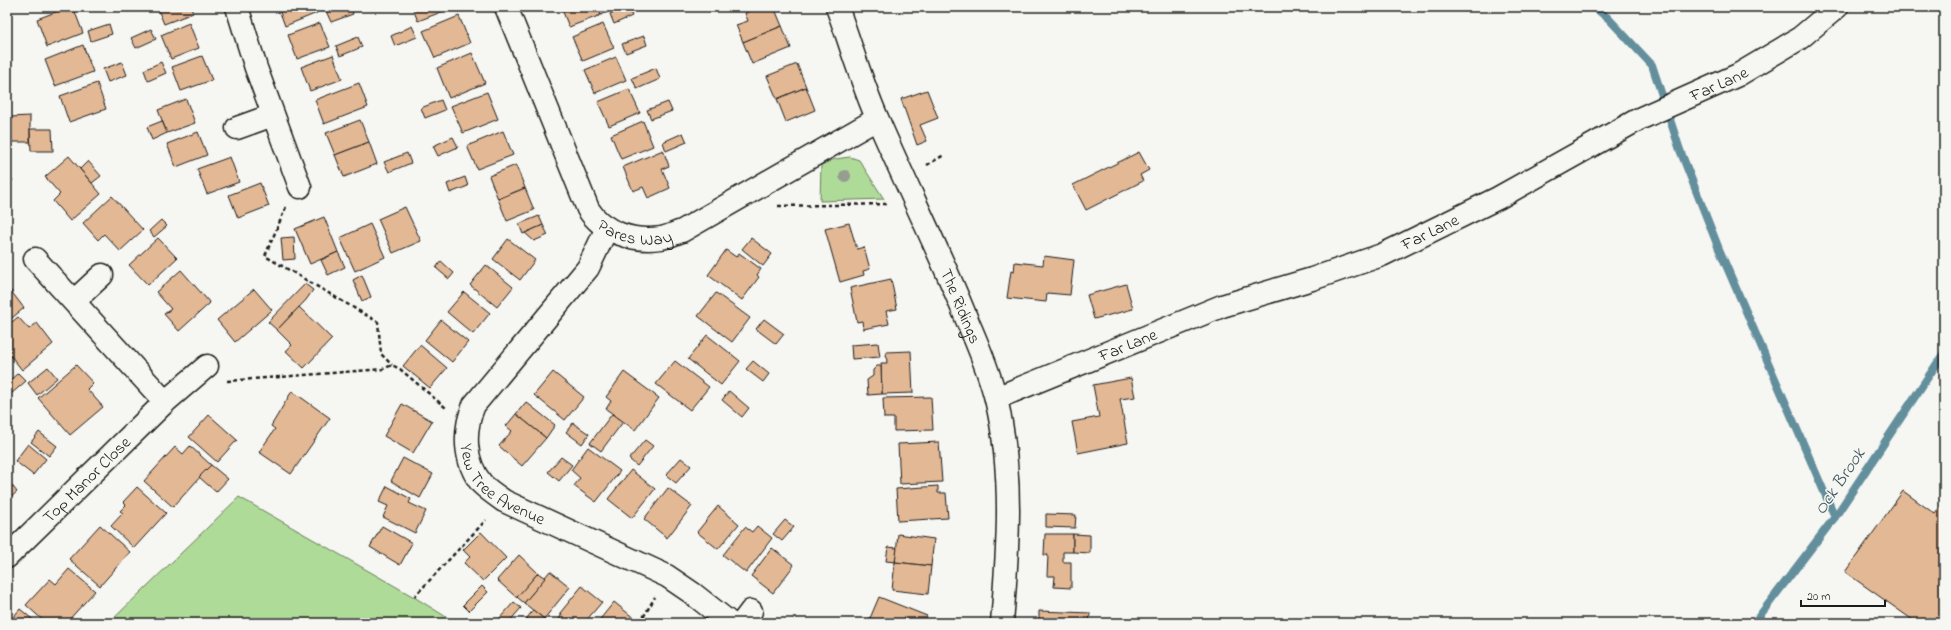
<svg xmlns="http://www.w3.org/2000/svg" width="1951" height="630" viewBox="0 0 1951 630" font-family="'Indie Flower',sans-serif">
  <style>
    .green { fill: #afdb98; stroke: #667c5a }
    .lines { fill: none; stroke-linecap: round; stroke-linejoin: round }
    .stream { stroke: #638f9d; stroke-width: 8 }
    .building { fill: #e3b894; stroke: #1c1c1c }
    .minor-casing { stroke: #1c1c1c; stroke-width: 25 }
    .path { stroke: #1c1c1c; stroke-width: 2.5; stroke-dasharray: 4 3; stroke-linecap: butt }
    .minor { stroke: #f6f6f2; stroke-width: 22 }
    .tree { fill: #969d91 }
    .labels { text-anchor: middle; stroke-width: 3; stroke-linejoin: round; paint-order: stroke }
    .street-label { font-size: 17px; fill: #1c1c1c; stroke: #f6f6f2 }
    .water-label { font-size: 18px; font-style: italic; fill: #3f565c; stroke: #f6f6f2 }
  </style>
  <rect width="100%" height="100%" fill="#f6f6f2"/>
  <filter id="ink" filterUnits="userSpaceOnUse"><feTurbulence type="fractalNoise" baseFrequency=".025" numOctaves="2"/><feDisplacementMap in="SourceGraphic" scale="8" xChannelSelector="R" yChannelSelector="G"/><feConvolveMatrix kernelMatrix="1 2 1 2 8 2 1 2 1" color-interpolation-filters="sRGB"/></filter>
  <g filter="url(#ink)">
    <g class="green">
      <path d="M850,157l9,3 25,39 -64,2 1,-36 14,-6z"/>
      <path d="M239,497l175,100 42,26h-347z"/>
    </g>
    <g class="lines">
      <g class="stream">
        <path d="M1594,7l14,11 44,47 28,85 39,99 116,268"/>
        <path d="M1754,623l81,-106 109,-164"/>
      </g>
    </g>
    <g class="building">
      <path d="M69,7h4l10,26 -36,14 -10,-28z"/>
      <path d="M126,7h15l-13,5z"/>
      <path d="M157,7h34l2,6 -29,11z"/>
      <path d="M278,7h37l2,6 -32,13z"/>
      <path d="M338,7h13l2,7 -22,8 -5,-11z"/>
      <path d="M412,7h42l-36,14z"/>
      <path d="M561,7h37l3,8 -32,12z"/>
      <path d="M598,7h16l1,2 -14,6z"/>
      <path d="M625,7h3l4,9 -18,8 -4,-10z"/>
      <path d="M759,7h15l8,19 -39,16 -7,-17 12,-4 -3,-8z"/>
      <path d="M459,16l11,27 -35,15 -12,-27z"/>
      <path d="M189,23l10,25 -28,11 -10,-24z"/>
      <path d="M320,23l10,24 -33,12 -9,-24z"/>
      <path d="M109,24l3,10 -21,7 -3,-10z"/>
      <path d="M603,24l11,24 -31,13 -11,-24z"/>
      <path d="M412,26l5,11 -22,9 -4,-10z"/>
      <path d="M782,26l9,22 -39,16 -9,-22z"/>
      <path d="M151,29l5,10 -20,9 -5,-10z"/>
      <path d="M644,36l3,9 -21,8 -4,-9z"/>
      <path d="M358,37l4,10 -22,9 -4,-10z"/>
      <path d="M83,45l10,27 -38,14 -10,-26z"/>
      <path d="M472,53l13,30 -36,15 -12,-30z"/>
      <path d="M333,55l9,24 -32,12 -9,-24z"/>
      <path d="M202,56l10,24 -31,11 -9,-24z"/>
      <path d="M616,57l10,23 -31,13 -10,-23z"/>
      <path d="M122,62l5,13 -19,7 -5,-13z"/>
      <path d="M161,62l5,11 -18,8 -4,-11z"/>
      <path d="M797,64l9,23 -29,12 -10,-23z"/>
      <path d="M656,68l4,11 -23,10 -5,-11z"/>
      <path d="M97,83l9,26 -37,13 -9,-26z"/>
      <path d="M359,83l9,24 -44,17 -9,-24z"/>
      <path d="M806,87l9,23 -29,12 -9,-23z"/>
      <path d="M629,89l11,24 -31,13 -11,-24z"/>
      <path d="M927,90l11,28 -18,7 7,16 -10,4 -16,-46z"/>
      <path d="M487,92l11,27 -35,14 -12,-27z"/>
      <path d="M186,99l9,24 -28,10 -9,-23z"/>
      <path d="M441,100l4,10 -20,8 -4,-10z"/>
      <path d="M668,102l4,9 -21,8 -4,-9z"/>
      <path d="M30,116v26h-19l-1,-25z"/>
      <path d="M360,120l9,22 -34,13 -9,-22z"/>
      <path d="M162,121l5,12 -15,7 -5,-13z"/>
      <path d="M643,121l10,25 -32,13 -10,-24z"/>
      <path d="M30,129h22l1,22h-22z"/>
      <path d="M503,131l10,24 -36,14 -10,-23z"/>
      <path d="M198,132l9,23 -31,12 -9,-23z"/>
      <path d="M683,133l4,9 -21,9 -3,-9z"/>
      <path d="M453,137l5,10 -20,9 -5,-10z"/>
      <path d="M369,142l8,22 -33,13 -9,-22z"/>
      <path d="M663,150l6,16 -7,3 8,19 -22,10 -5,-11 -10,4 -10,-24z"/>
      <path d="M1139,152l10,18 -9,5 3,6 -57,29 -13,-25z"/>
      <path d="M407,153l4,10 -22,9 -5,-10z"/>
      <path d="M69,156l32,38 -31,27 -17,-20 7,-7 -15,-17z"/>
      <path d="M230,157l9,25 -32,12 -10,-25z"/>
      <path d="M88,161l13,15 -9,7 -12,-14z"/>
      <path d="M516,165l9,23 -27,11 -9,-23z"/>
      <path d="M7,174l6,6 -6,6z"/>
      <path d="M465,177l3,9 -18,7 -3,-9z"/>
      <path d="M260,183l9,23 -31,12 -9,-23z"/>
      <path d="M525,188l9,22 -27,11 -9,-22z"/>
      <path d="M112,196l31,34 -23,21 -16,-17 -6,6 -15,-17z"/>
      <path d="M405,207l16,34 -28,12 -15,-34z"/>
      <path d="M539,216l4,9 -20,9 -4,-10z"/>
      <path d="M324,217l14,35 -28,12 -15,-35z"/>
      <path d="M161,220l6,6 -13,11 -5,-6z"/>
      <path d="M849,223l8,26 7,-2 6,22 -7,2 1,4 -24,7 -15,-53z"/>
      <path d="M370,224l15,33 -30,14 -15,-33z"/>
      <path d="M543,225l5,10 -14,6 -9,-8z"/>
      <path d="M294,237l1,22 -12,1 -2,-22z"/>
      <path d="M158,238l19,20 -29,27 -19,-20z"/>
      <path d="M751,238l21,16 -9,12 -21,-17z"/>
      <path d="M508,239l27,21 -15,20 -27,-21z"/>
      <path d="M726,250l10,7 3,-4 22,16 -4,6 2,2 -17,23 -34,-25z"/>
      <path d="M338,252l7,15 -17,8 -7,-15z"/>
      <path d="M1044,256l30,4 -4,35 -23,-2 -1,9 -39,-4 4,-27 3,1 1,-10 28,3z"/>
      <path d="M441,261l13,12 -5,6 -13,-11z"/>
      <path d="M486,265l27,22 -16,20 -27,-22z"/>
      <path d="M181,270l29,33 -31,28 -15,-17 7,-5 -15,-17z"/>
      <path d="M362,275l9,22 -9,4 -9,-21z"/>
      <path d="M891,279l6,30 -11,2 3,13 -26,5 -1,-8 -5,1 -7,-34z"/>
      <path d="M305,284l8,6 -7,10 -29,30 -9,-8z"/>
      <path d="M1126,284l7,25 -39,10 -7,-24z"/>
      <path d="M7,286l17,22 -17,14z"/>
      <path d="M254,289l18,21 -37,32 -18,-22z"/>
      <path d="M464,292l26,21 -17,21 -26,-22z"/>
      <path d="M716,293l34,25 -18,24 -34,-26z"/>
      <path d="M299,307l33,32 -28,29 -18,-17 6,-6 -15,-15z"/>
      <path d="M18,317l11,12 8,-6 16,21 -31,26 -15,-19v-25z"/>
      <path d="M764,319l20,15 -8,10 -20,-15z"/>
      <path d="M441,320l27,22 -16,20 -27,-22z"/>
      <path d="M707,335l33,26 -19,24 -33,-26z"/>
      <path d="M878,343l2,14 -28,2 -1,-14z"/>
      <path d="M420,345l27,23 -17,20 -27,-22z"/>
      <path d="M911,351l2,42 -31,1 -1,-31h6l-1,-11z"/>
      <path d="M675,361l34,26 -19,23 -34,-26z"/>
      <path d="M753,361l16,13 -6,8 -17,-13z"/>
      <path d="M76,365l17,18 -6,6 16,18 -33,28 -32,-37z"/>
      <path d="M877,366h4l1,28 -14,1 -1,-15 6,-4v-6z"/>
      <path d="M48,367l9,11 -20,17 -9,-12z"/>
      <path d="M553,372l31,25 -19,23 -31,-25z"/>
      <path d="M624,372l35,26 -24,32 -29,-21 5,-8 -5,-4z"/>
      <path d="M18,373l8,8 -15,13 -4,-4v-7z"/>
      <path d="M1131,378l4,19 -15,2 8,44 -50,10 -6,-31 27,-5 -6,-32z"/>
      <path d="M292,391l38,27 -39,56 -32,-22 16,-23 -4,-3z"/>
      <path d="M729,391l20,17 -7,9 -20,-17z"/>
      <path d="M931,397l2,33 -39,1v-13h-10l-1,-20z"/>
      <path d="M526,402l29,23 -9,13 -30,-24z"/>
      <path d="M402,404l30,17 -19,32 -29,-17z"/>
      <path d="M516,414l30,24 -24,28 -23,-20 13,-15 -6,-5z"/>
      <path d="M612,414l11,8 -22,29 -11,-8z"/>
      <path d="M209,415l28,25 -20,22 -28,-25z"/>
      <path d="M573,423l16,11 -7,10 -16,-12z"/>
      <path d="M39,432l18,14 -8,10 -18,-14z"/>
      <path d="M645,440l8,6 -16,20 -8,-7z"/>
      <path d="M939,442l3,40 -42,2 -2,-40z"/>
      <path d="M28,444l18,15 -13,16 -18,-14z"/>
      <path d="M190,446l21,19 -38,42 -29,-26 31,-34 8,7z"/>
      <path d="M588,447l32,24 -24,31 -22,-16 6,-8 -9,-8z"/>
      <path d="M561,457l11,8 -13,16 -11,-9z"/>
      <path d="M403,458l30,16 -13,24 -29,-17z"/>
      <path d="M681,458l10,8 -15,17 -10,-8z"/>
      <path d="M211,465l17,14 -12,13 -17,-15z"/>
      <path d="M631,470l24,19 -23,29 -24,-19z"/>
      <path d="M7,479l10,13 -10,8z"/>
      <path d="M387,486l24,13 -2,4 17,8 -11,22 -32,-16 5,-11 -9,-4z"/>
      <path d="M938,486v7h8l2,25 -50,3 -2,-32z"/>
      <path d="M137,487l29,26 -32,35 -23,-22 12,-13 -3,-2 6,-6 -3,-3z"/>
      <path d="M668,488l24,18 -25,32 -23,-19z"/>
      <path d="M1903,491l32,23 9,-12v121h-27l-72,-51z"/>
      <path d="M718,506l21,18 -21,25 -21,-17z"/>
      <path d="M1046,514l30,1 -1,13 -29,-1z"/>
      <path d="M785,520l9,7 -12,14 -9,-7z"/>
      <path d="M100,525l30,27 -30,34 -31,-27z"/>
      <path d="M382,526l30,17 -12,22 -30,-18z"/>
      <path d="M757,526l15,12 -26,35 -23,-18 22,-28 7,5z"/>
      <path d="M481,532l25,26 -23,23 -19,-18 6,-6 -7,-7z"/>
      <path d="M898,534l36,5 -3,27 -36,-4z"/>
      <path d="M1045,534h28v18h-10v10h8v26l-17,-1 1,-11h-8l1,-21h-4z"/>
      <path d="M1073,534l17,1v18l-17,-1z"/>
      <path d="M888,547l9,1 -2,14 -9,-1z"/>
      <path d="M772,548l22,17 -21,28 -22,-17z"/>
      <path d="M519,555l19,18 -21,25 -20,-18z"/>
      <path d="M895,562l36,4 -3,28 -36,-4z"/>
      <path d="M69,569l26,22 -29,32h-20l-20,-18 24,-26 6,5z"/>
      <path d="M550,571l20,16 -26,32 -20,-16z"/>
      <path d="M538,573l7,5 -21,25 -7,-6z"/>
      <path d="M482,586l6,6 -19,19 -6,-6z"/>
      <path d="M582,586l20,16 -18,21h-27l5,-9 -2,-1z"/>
      <path d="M879,597l48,19 -3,7h-56z"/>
      <path d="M514,602l7,6 -13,15h-5l-4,-4z"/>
      <path d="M614,602l21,17 -3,4h-35z"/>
      <path d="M20,609l17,14h-29z"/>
      <path d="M533,610l11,9 -3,4h-14l-2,-2z"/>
      <path d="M1039,611l51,2 -1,10h-50z"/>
    </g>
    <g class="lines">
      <defs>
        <g id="minor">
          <path d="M237,7l19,61 44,119"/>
          <path id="s1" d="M506,7l82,202c15,24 46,33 73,29 7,-1 14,-5 21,-7l195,-112"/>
          <path id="s2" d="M837,7c14,38 25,77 41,113 29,67 62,132 89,200 11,25 22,52 29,79 18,74 12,150 6,224"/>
          <path d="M237,128l36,-13"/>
          <path id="s3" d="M607,228l-19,40 -114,137c-11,26 -10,57 8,79 6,6 15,12 22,17l163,75 25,17 38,30"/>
          <path d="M35,259l130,143"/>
          <path d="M74,301l28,-26"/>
          <path id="s4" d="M996,398l226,-92 90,-27 70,-24 116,-57 141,-79 99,-44 62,-37 37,-31"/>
          <path id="s5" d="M7,557l158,-155 42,-36"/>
          <path d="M742,623l9,-12"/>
        </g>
      </defs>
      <use href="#minor" class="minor-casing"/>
      <g class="path">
        <path d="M927,165l17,-10"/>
        <path d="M778,206l109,-2"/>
        <path d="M286,207l-21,49 113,66 3,32 11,11"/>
        <path d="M7,246l5,2"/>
        <path d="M227,381l156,-12 9,-4 8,4 46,39"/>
        <path d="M414,597l72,-77"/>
        <path d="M640,623l15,-26"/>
      </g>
      <use href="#minor" class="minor"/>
    </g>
    <circle class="tree" cx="845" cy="176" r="6"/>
  </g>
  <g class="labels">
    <g class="street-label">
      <text dy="6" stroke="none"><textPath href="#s4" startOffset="790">Far Lane</textPath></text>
      <text dy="6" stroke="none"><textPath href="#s1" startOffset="274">Pares Way</textPath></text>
      <text dy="6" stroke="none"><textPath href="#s4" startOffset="465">Far Lane</textPath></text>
      <text dy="6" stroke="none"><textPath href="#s2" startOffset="324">The Ridings</textPath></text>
      <text dy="6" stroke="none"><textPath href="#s4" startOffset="142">Far Lane</textPath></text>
      <text dy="6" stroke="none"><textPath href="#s3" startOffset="320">Yew Tree Avenue</textPath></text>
      <text dy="6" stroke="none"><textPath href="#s5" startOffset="111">Top Manor Close</textPath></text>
    </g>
    <g class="water-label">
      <text transform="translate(1839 481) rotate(-56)" y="6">Ock Brook</text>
    </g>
  </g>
  <rect width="1951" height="630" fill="none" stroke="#f6f6f2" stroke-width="24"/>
  <rect x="12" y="12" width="1927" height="606" fill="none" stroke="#1c1c1c" stroke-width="1.5" filter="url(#ink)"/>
  <path d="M1801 600v6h84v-6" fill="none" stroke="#1c1c1c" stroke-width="2"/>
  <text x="1807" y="600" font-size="12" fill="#1c1c1c" stroke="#f6f6f2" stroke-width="3" paint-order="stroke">20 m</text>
</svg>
